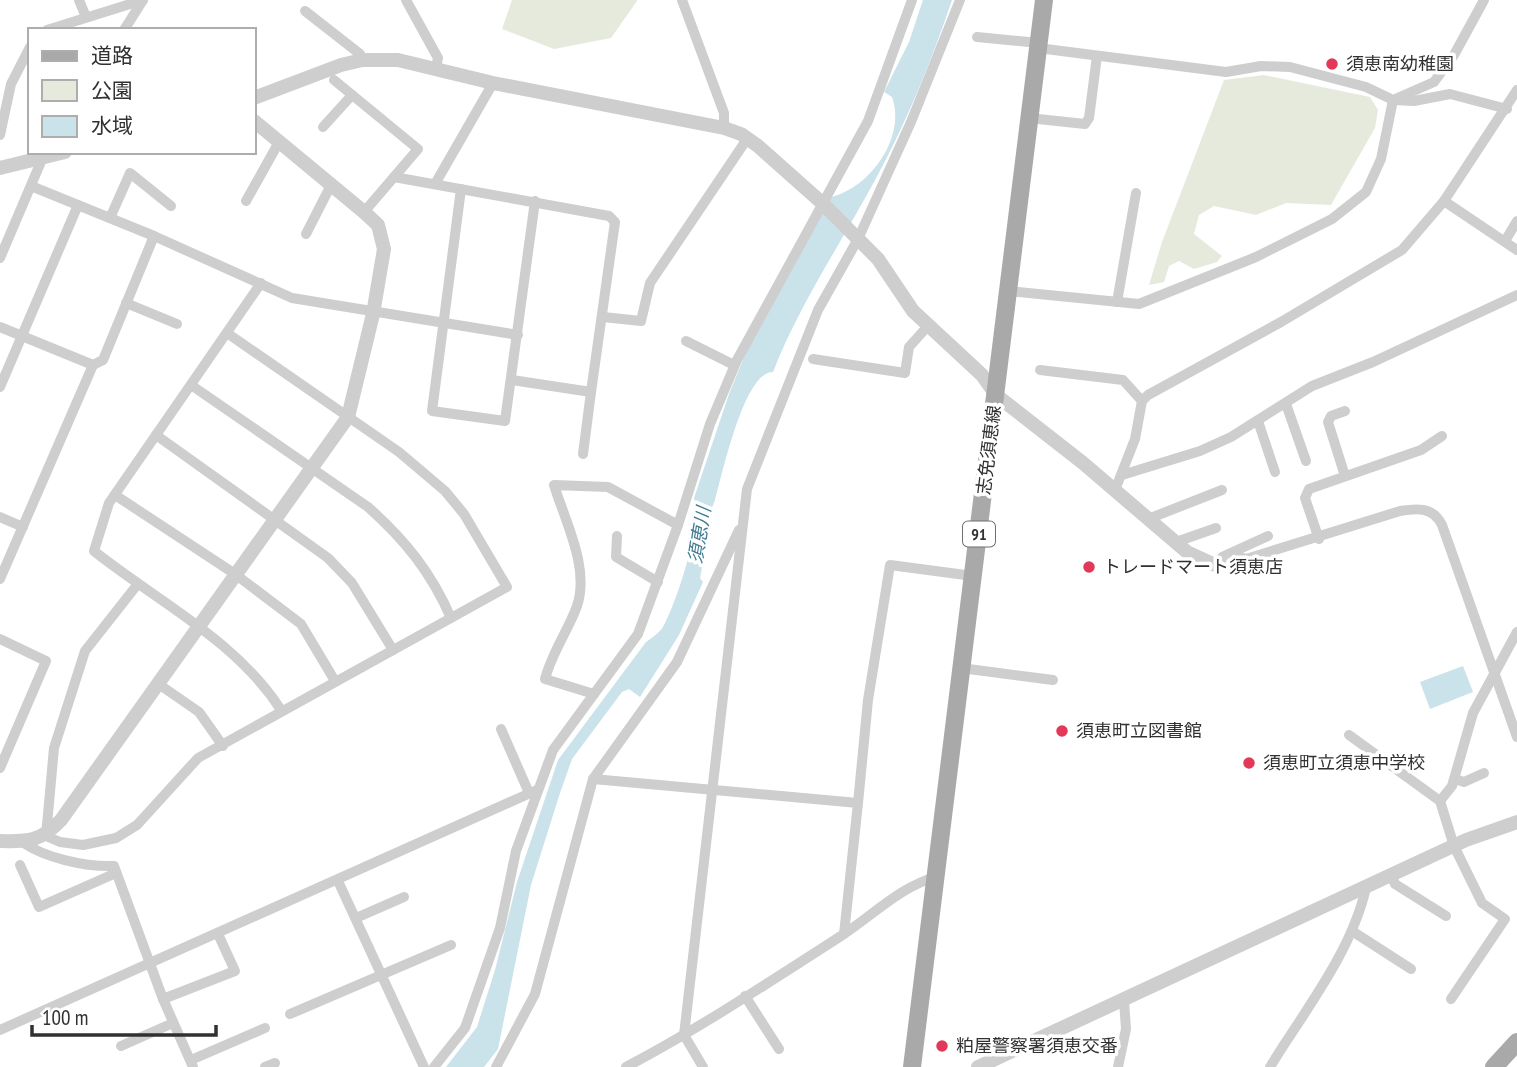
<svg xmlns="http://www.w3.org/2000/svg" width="1517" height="1067" viewBox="0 0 1517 1067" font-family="'PT Sans Narrow','Noto Sans JP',sans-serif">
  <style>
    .green { fill: #e5eadd }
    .water { fill: #cae2ea }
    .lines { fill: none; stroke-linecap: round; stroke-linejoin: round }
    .minor { stroke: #cecece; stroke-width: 10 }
    .tertiary { stroke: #cecece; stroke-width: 14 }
    .primary { stroke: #a9a9a9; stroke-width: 18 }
    .poi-dot { fill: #e23959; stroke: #fff; stroke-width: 2.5 }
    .labels { text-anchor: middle; stroke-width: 7; stroke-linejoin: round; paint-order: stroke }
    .shield { fill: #fff; stroke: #6f6f6f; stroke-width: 2 }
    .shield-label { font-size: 16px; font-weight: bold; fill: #313131 }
    .poi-label { font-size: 18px; fill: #313131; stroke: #fff; text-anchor: start }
    .street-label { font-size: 18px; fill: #313131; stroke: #fff }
    .water-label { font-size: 19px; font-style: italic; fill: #3f7c92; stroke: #fff }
  </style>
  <rect width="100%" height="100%" fill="#fff"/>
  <g class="green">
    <path d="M512,0h125v1l-26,37 -57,11 -52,-20z"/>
    <path d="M1264,75l106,22 8,13 -3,18 -44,77 -45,-2 -30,12 -42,-9 -15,9 -5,19 28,22 -5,6 -23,7 -15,-8 -10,5 -5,16 -15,3 13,-43 62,-162z"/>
  </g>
  <g class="water">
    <path d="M923,0h29c-21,62 -46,124 -78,182 -34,63 -75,123 -101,190 -29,-1 -51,104 -58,128 -6,17 -16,28 -17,46l7,5 -5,27 3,4 -24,53 -39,62 -11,-8 -7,3 -50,67 -12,34 -29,92 -33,164 -14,18h-38l31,-40 18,-57 22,-88 41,-122 88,-118c6,-4 13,-9 17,-15 14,-26 39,-101 31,-129l35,-104 18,-44 80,-152c41,-7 80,-60 65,-101l-8,-5 25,-50z"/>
    <path d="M1463,666l10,26 -43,17 -10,-27z"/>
  </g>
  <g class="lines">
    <g class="minor">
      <path d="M79,0l7,17"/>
      <path d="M406,0l32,58 -2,10"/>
      <path d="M682,0l42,113v15"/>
      <path d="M305,11l55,43 2,6"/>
      <path d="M47,30l96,-30"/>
      <path d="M124,30l19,-30"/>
      <path d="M977,37l62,6"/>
      <path d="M1038,48l188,24 35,-6 29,1 76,20 27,13 21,1 36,-7 57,15"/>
      <path d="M334,80l84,69 -24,28"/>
      <path d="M1029,118l56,6 4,-6 8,-62"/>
      <path d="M323,127l29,-32"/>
      <path d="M0,135l11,-51 19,-37"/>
      <path d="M435,184l58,-101"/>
      <path d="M31,186l123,50 138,62 226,37"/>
      <path d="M461,189l-29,222 73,10 30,-220"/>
      <path d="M246,201l33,-59"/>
      <path d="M1444,201l73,49"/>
      <path d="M364,212l30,-35 215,39 6,6 -24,170 -79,-12"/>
      <path d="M110,218l20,-45 41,33"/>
      <path d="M306,234l25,-49"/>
      <path d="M1505,241l12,-20"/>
      <path d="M0,258l43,-101"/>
      <path d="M261,283l-152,220 -15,48c64,51 142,89 187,159"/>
      <path d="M1008,291l131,13 117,-47 76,-38 34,-27 15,-33 12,-59 41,-18 20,-27 30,-55"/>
      <path d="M1117,302l19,-109"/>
      <path d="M126,303l51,21"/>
      <path d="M603,317l38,4 9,-38 97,-144"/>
      <path d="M0,327l93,38"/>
      <path d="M686,341l48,24"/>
      <path d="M813,359l92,14 4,-26 18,-20"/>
      <path d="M1040,370l83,10 19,21"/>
      <path d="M191,385l177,122c37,33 63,65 83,111"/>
      <path d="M0,387l78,-182"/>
      <path d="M1286,404l20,57"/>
      <path d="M1345,411l-14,5 -3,6 17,54"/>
      <path d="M1258,421l17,51"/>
      <path d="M156,435l172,123 24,25 41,67"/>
      <path d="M583,454l8,-62"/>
      <path d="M1122,475l78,-24 31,-14 81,-51 61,-24 144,-67"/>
      <path d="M1115,490l20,-51 7,-38 6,-6 133,-73 121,-72 42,-49 73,-111"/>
      <path d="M115,495l120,79 66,50 34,57"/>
      <path d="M0,517l23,10"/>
      <path d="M1148,519l74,-29"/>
      <path d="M617,536l-1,21 42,25"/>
      <path d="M1319,539l-14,-41 4,-9 112,-39 21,-14"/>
      <path d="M1176,542l40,-14"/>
      <path d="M1243,560l157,-49c18,-3 33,-4 42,14l75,212"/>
      <path d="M1219,565l3,-8 46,-21"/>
      <path d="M0,579l93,-214 10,-5 51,-124"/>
      <path d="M137,585l-52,66 -31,97 -8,88 14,6 23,3 33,-7 21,-13 61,-67 309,-171 -43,-73 -19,-23 -46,-39 -172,-119"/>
      <path d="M0,639l46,22 -46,107"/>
      <path d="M961,668l92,12"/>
      <path d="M157,683l42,29 24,34"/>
      <path d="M594,694l-49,-15c7,-27 23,-48 32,-73 13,-38 -12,-85 -23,-121l54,2 70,38"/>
      <path d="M501,729l28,64"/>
      <path d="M1349,735l91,66 14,45 28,57 23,16 -54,80"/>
      <path d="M593,779l265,24 -14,131"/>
      <path d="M1455,779l9,3 20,-9"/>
      <path d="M1440,801l12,-15 21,-73 44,-81"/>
      <path d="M858,803l10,-103 22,-135 83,11"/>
      <path d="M22,842c23,16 63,25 92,24l49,133 30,68"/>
      <path d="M20,865l19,42 77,-34"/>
      <path d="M1391,876l4,8 51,32"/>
      <path d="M338,881l86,186"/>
      <path d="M356,918l48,-21"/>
      <path d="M1352,931l59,38"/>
      <path d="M745,996l34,53"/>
      <path d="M163,999l72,-28 -17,-37"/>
      <path d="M290,1014l161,-69"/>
      <path d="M0,1030l537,-240"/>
      <path d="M121,1046l52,-23"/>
      <path d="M191,1060l74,-32"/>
      <path d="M265,1067l10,-4"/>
      <path d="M434,1067l31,-39 35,-100 16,-77 37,-101 85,-116 40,-109 32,-101 27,-64 131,-239 44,-121"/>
      <path d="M496,1067l39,-73 58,-215 84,-117 62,-132"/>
      <path d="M626,1067c74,-39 145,-86 215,-131 31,-20 60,-50 95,-59"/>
      <path d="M703,1067l-19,-32 63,-546 71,-179 40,-71 53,-117 49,-122"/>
      <path d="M1118,1067l8,-38 -2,-28"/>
      <path d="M1270,1067c35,-57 81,-114 96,-179"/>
    </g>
    <g class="tertiary">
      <path d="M254,98l87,-33 21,-5h36l95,23 231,45 17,6 17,12 63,56 57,57 35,52 69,64 14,20 87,68 104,89 28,13 28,-5"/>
      <path d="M0,168l65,-16"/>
      <path d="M0,841c29,1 41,0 61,-21l287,-403 25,-103 11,-65 -6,-24 -14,-13 -110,-91"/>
      <path d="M978,1067l488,-227 51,-18"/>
    </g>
    <g class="primary">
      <path d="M912,1067l132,-1067"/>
      <path d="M1494,1067l23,-25"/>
    </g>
  </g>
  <g class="poi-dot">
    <circle cx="1332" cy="64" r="7"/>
    <circle cx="1089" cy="567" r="7"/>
    <circle cx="1062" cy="731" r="7"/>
    <circle cx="1249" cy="763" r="7"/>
    <circle cx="942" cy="1046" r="7"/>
  </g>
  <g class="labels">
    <rect class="shield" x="963" y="521.5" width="32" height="25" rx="5"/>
    <g class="shield-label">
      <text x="979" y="540">91</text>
    </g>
    <g class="poi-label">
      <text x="1346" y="70">須恵南幼稚園</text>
      <text x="1103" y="573">トレードマート須恵店</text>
      <text x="1076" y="737">須恵町立図書館</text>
      <text x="1263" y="769">須恵町立須恵中学校</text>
      <text x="956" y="1052">粕屋警察署須恵交番</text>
    </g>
    <g class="street-label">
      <text transform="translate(989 450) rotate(-83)" y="6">志免須恵線</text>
    </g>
    <g class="water-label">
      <text transform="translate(699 535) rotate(-81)" y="7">須恵川</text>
    </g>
  </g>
  <rect x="28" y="28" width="228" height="126" fill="#ffffff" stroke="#adadad" stroke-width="2"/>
  <rect x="42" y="51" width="35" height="10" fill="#a9a9a9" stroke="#adadad" stroke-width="2"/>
  <text x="91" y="63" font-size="21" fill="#313131">道路</text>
  <rect x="42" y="80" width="35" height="21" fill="#e5eadd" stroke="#adadad" stroke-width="2"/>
  <text x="91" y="98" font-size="21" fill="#313131">公園</text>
  <rect x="42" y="116" width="35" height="21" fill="#cae2ea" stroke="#adadad" stroke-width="2"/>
  <text x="91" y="133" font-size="21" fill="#313131">水域</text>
  <path d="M32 1025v10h184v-10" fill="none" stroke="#313131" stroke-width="3.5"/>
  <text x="42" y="1025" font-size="21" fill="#313131" stroke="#ffffff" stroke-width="5" paint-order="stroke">100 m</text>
</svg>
